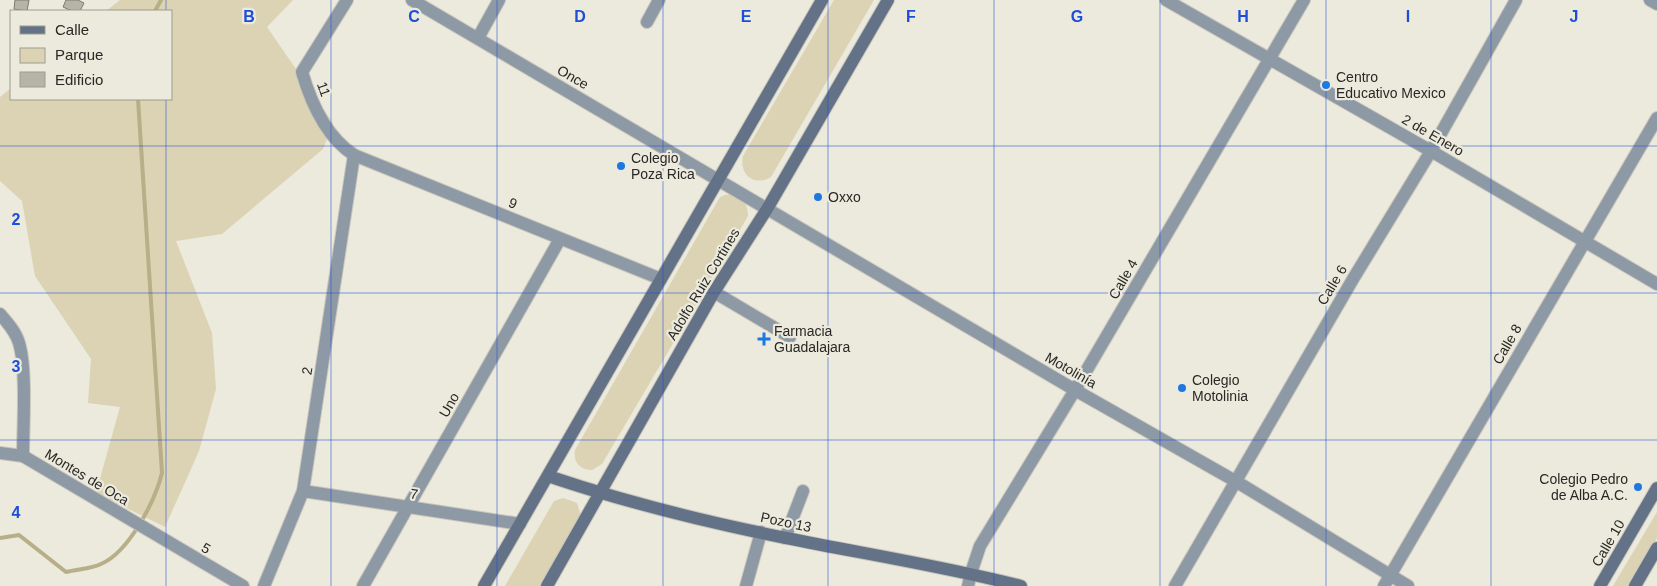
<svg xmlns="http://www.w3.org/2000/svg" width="1657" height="586" viewBox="0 0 1657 586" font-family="Helvetica,sans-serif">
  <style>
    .green { fill: #dbd3b3 }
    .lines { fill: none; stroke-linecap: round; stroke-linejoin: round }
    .stream { stroke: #b8ae88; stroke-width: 4 }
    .building { fill: #b6b3a7; stroke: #7e7b70 }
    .minor-casing { stroke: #c9c6bc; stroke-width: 14 }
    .tertiary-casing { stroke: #c9c6bc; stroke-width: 14 }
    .secondary-casing { stroke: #c9c6bc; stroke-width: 14 }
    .minor { stroke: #8e99a6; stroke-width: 12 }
    .tertiary { stroke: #8e99a6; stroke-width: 12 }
    .secondary { stroke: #637286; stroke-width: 12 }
    .grid { fill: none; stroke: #1d4ed8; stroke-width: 1; stroke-opacity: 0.55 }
    .poi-dot { fill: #1d78e1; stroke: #ece9dd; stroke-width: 2 }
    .labels { text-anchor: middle; stroke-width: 4.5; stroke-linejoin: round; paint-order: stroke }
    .street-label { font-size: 14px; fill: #292824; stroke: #ece9dd }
    .poi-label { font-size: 14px; fill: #292824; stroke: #ece9dd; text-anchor: start }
    .grid-label { font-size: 16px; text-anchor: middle; font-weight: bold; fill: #1d4ed8; stroke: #ece9dd; stroke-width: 4.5; stroke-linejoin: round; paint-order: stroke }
  </style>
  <rect width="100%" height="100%" fill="#ece9dd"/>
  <g class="green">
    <path d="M120,0h173l-26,27 66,96 -10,26 -101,85 -46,7 36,92 4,56 -17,62 -34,76 -69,-34 24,-86 -32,-4 3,-44 -56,-83 -13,-75 -22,-20v-84l11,-9v11h160v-88h-65z"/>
    <path d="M834,0h40l-103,177c-17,10 -32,-2 -28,-21z"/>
    <path d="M725,195c14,-2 23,7 23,21l-146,248 -10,6c-12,0 -19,-8 -17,-20l145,-253z"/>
    <path d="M563,498l14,5 4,13 -40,70h-36l49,-85z"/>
    <path d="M1657,512v26l-28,48h-16z"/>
  </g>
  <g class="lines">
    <g class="stream">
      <path d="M155,11l6,-11"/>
      <path d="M0,538l19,-3 47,37c11,-3 25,-3 35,-8 28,-12 54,-63 61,-91l-24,-374"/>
    </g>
  </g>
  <g class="building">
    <path d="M15,0h14l-2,11 -13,-2z"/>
    <path d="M66,0h12l6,3 -4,8h-8l-9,-4z"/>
  </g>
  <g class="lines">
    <defs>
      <g id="minor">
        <path d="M347,0l-45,72c9,31 24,65 52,83l307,124"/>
        <path d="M412,0l663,390 162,92 171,104"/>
        <path d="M1166,0l265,151 226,133"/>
        <path d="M1650,0l7,4"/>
        <path d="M647,22l12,-22"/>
        <path d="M478,38l21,-38"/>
        <path d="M714,292l76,45"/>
        <path d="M0,314c7,8 16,18 19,29 8,26 4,84 4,113"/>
        <path d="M0,453l23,3 220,130"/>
        <path d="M303,491l217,33"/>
        <path d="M785,538l18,-47"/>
        <path d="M971,573l9,-27 95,-156 229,-390"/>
        <path d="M264,586l39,-95 51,-336"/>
        <path d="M363,586l197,-347"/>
        <path d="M746,586l15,-54"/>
        <path d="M1175,586l178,-307 78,-128 85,-151"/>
        <path d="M1384,586l273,-468"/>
      </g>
      <path id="tertiary" d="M968,586l3,-13"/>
      <g id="secondary">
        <path d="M548,476c77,26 158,46 238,62 79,16 157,28 235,48"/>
        <path d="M484,586l338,-586"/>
        <path d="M547,586l167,-294 53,-83 121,-209"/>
        <path d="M1600,586l57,-98"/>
        <path d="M1635,586l22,-38"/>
      </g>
    </defs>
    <use href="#minor" class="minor-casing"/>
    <use href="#tertiary" class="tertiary-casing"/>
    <use href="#secondary" class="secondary-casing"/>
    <use href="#minor" class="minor"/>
    <use href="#tertiary" class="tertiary"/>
    <use href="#secondary" class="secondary"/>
  </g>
  <path class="grid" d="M166,0v11M331,0v586M497,0v586M663,0v586M828,0v586M994,0v586M1160,0v586M1326,0v586M1491,0v586M166,99v487M0,146h1657M0,293h1657M0,440h1657"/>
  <g class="poi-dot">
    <circle cx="1326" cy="85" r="5"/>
    <circle cx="621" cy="166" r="5"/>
    <circle cx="818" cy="197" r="5"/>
    <path d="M761.5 331.5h5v5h5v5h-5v5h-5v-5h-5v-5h5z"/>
    <circle cx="1182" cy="388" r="5"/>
    <circle cx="1638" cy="487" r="5"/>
  </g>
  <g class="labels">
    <g class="street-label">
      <text transform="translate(573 77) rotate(30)" y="5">Once</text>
      <text transform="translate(324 89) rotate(70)" y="5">11</text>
      <text transform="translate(1433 135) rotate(30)" y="5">2 de Enero</text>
      <text transform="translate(513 203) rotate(22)" y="5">9</text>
      <text transform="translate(1123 279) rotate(-60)" y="5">Calle 4</text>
      <text transform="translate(703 284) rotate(-59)" y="5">Adolfo Ruiz Cortines</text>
      <text transform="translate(1332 285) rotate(-59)" y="5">Calle 6</text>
      <text transform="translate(1507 344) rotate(-60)" y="5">Calle 8</text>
      <text transform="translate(1071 370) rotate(30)" y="5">Motolinía</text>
      <text transform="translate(307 371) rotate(-81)" y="5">2</text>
      <text transform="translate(449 405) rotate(-60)" y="5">Uno</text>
      <text transform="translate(87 477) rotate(31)" y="5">Montes de Oca</text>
      <text transform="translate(414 494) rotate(9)" y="5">7</text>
      <text transform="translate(786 522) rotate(12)" y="5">Pozo 13</text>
      <text transform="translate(1608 543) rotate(-60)" y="5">Calle 10</text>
      <text transform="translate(206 548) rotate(30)" y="5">5</text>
    </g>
    <g class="poi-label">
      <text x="1336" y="82">Centro<tspan x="1336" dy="16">Educativo Mexico</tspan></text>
      <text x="631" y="163">Colegio<tspan x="631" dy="16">Poza Rica</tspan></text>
      <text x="828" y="202">Oxxo</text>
      <text x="774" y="336">Farmacia<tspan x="774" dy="16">Guadalajara</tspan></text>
      <text x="1192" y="385">Colegio<tspan x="1192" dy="16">Motolinia</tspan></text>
      <text x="1628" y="484" text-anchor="end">Colegio Pedro<tspan x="1628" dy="16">de Alba A.C.</tspan></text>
    </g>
  </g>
  <g class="grid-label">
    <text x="249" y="22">B</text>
    <text x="414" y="22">C</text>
    <text x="580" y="22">D</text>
    <text x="746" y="22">E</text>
    <text x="911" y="22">F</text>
    <text x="1077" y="22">G</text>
    <text x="1243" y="22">H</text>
    <text x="1408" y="22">I</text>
    <text x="1574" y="22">J</text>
    <text x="16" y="225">2</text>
    <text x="16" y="372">3</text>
    <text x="16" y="518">4</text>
  </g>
  <rect x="10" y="10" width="162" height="90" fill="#ece9dd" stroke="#9e9c93"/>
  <rect x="20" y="26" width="25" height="8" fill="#637286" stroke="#9e9c93"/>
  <text x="55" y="35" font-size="15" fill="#292824">Calle</text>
  <rect x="20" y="48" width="25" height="15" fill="#dbd3b3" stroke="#9e9c93"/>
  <text x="55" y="60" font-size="15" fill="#292824">Parque</text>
  <rect x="20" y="72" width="25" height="15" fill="#b6b3a7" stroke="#9e9c93"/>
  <text x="55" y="85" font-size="15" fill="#292824">Edificio</text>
</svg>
